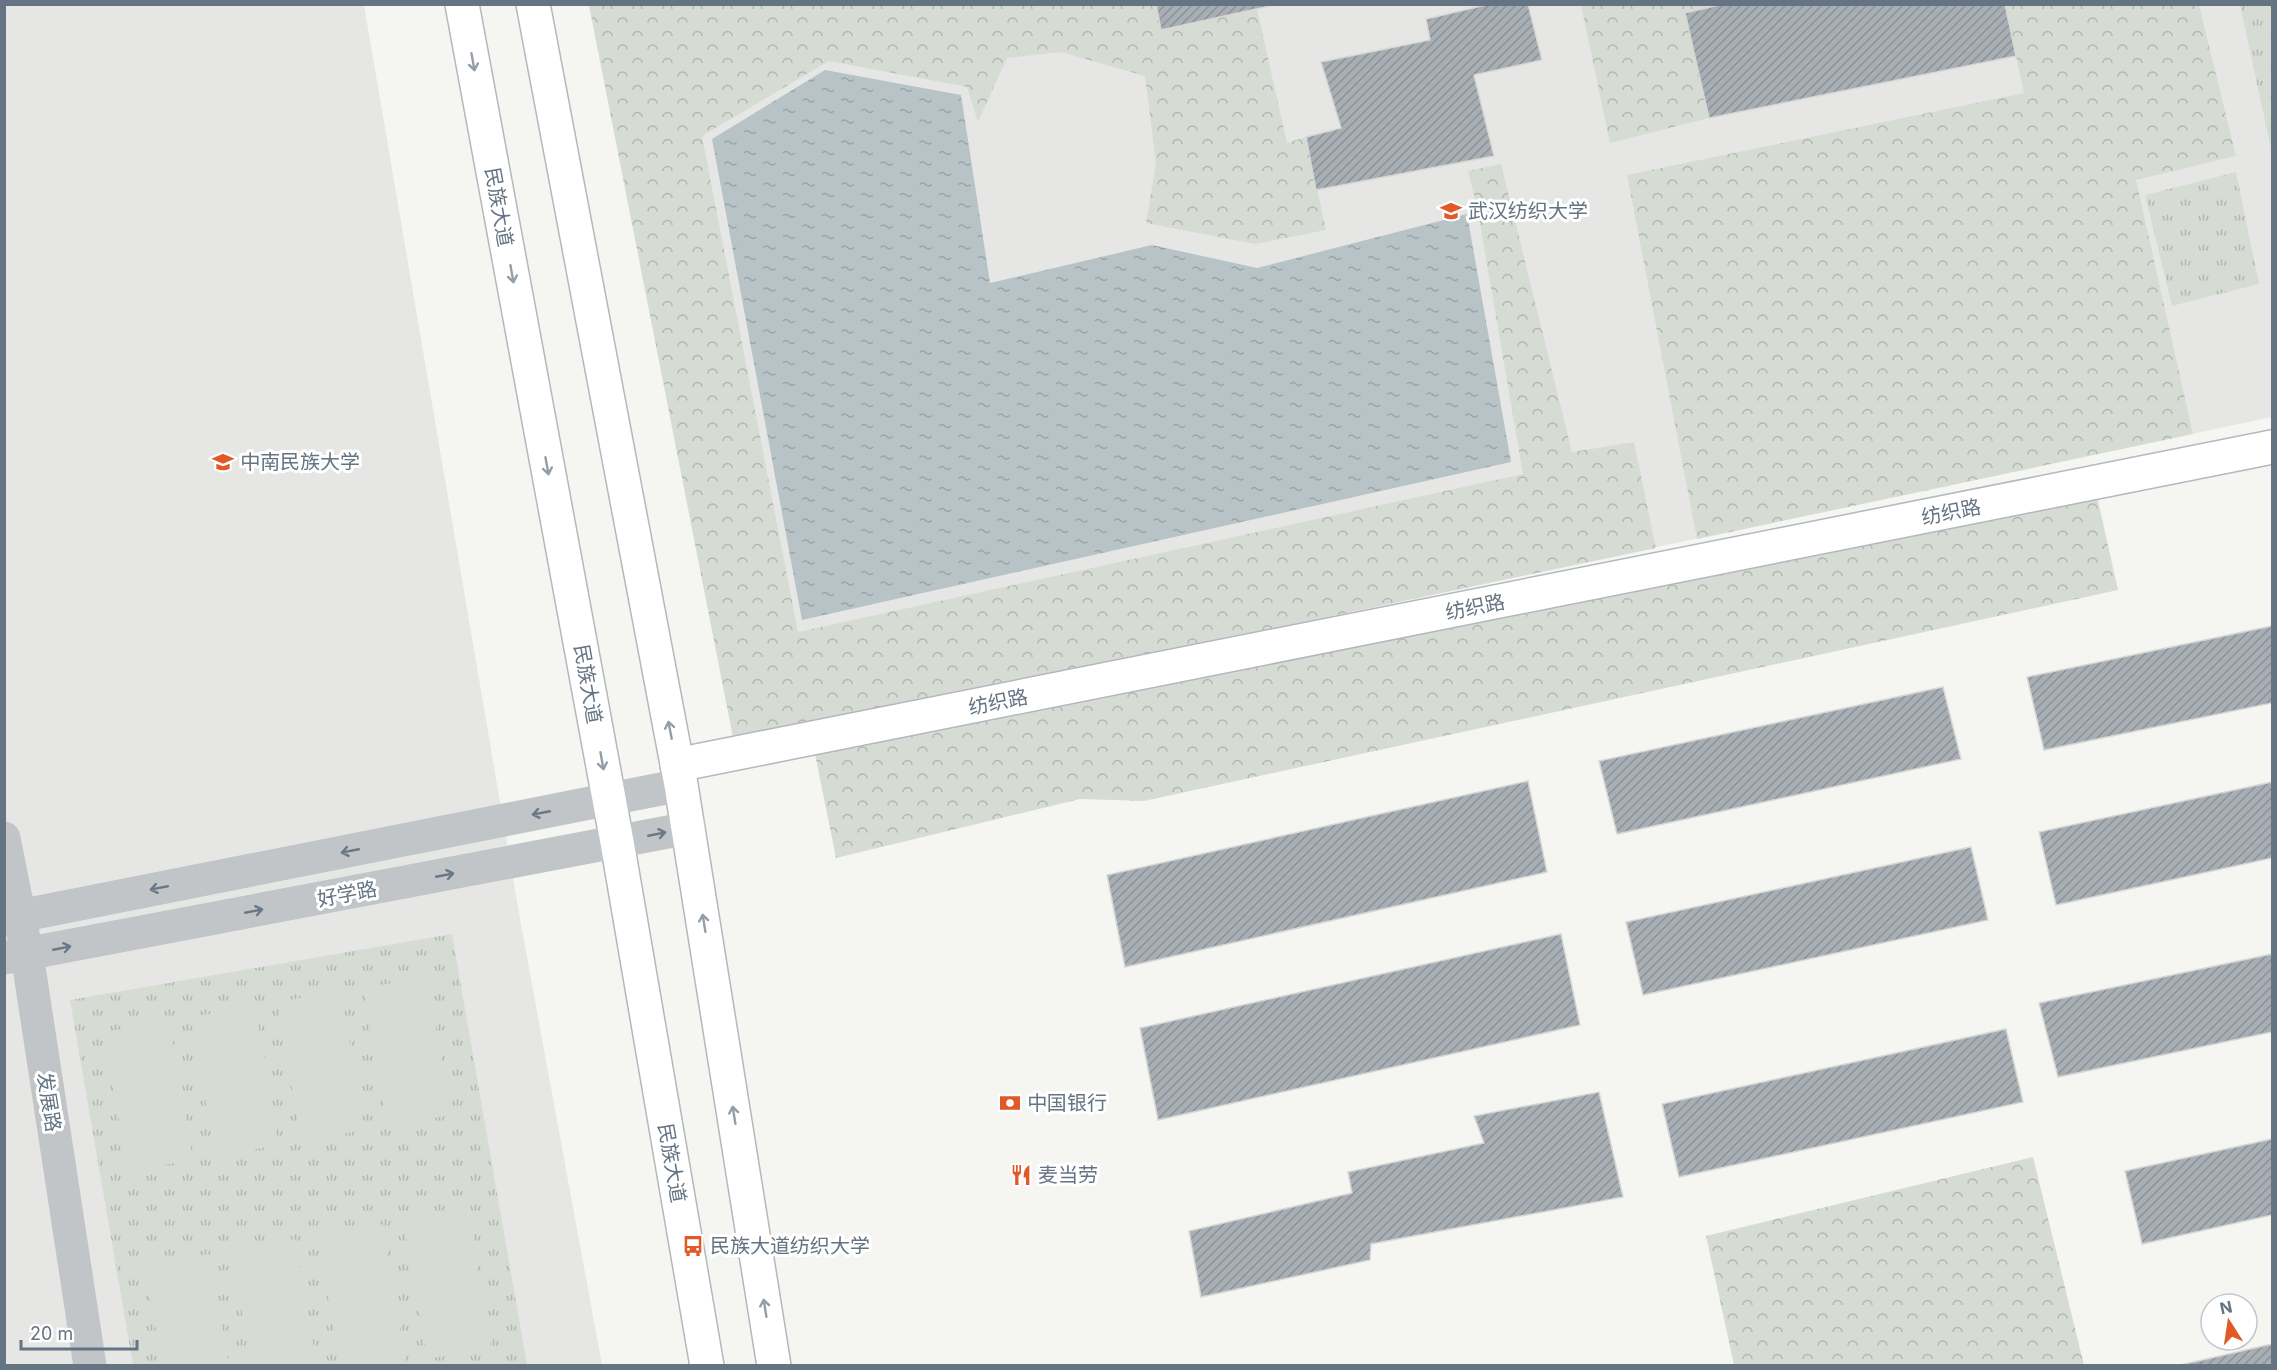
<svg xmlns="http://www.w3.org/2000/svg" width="2277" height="1370" viewBox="0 0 2277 1370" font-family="Inter,'Noto Sans SC',sans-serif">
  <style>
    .built { fill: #e6e7e5 }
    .grass { fill: url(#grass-tufts) }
    .forest { fill: url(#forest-crowns) }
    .pitch { fill: #d6dcd3 }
    .water { fill: url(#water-ripples) }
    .building { fill: url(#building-hatch); stroke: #d7d7d5; stroke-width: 1.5 }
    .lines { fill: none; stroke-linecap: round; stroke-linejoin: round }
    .major-casing { stroke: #b4b8bc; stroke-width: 36 }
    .minor { stroke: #c1c5c8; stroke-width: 33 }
    .major { stroke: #fff; stroke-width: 33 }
    .oneway { stroke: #939ea8 }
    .oneway2 { stroke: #6a7886 }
    .labels { text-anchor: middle; stroke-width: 6; stroke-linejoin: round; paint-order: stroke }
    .street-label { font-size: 20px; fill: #657483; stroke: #fff }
    .poi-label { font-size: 20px; fill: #657483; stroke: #fff; text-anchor: start }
  </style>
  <defs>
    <pattern id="grass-tufts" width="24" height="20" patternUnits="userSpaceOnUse" patternTransform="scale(1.5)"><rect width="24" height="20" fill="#d6dcd3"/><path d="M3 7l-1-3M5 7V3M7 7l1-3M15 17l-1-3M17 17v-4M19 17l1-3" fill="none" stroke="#b1b7b1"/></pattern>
    <pattern id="forest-crowns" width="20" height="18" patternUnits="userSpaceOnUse" patternTransform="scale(1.5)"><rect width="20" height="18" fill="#d6dcd3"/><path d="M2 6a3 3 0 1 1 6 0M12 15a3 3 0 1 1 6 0" fill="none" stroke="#b1b7b1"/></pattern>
    <pattern id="water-ripples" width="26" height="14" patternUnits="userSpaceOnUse" patternTransform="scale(1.5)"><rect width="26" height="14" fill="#b8c3c8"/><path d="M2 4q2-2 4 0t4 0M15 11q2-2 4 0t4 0" fill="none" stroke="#99a3a8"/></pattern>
    <pattern id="building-hatch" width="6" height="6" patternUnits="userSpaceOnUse" patternTransform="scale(1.5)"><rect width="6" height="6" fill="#a7aeb4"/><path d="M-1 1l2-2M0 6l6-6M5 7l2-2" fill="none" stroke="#8c9298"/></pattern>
  </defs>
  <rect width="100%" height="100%" fill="#f5f6f2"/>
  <g class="built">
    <path d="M5,5h359l156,914 82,446 -597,1z"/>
    <path d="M589,5h1683v412l-1538,325z"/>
  </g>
  <g class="grass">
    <path d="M2240,5h32v148z"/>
    <path d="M2236,172l23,112 -87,22 -27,-111z"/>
    <path d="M452,934l75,431h-394l-63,-365z"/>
  </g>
  <g class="forest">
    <path d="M1156,4l6,26 95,-21 30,134 19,-6 20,93 -71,14 -109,-21 10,-60 -11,-87 -84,-24 -54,6 -29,64 -11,-35 -138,-26 -127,75 96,496 725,-158 -45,-262 -10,-41 33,-7 71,288 62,-10 22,106 -922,194 -145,-737z"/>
    <path d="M1581,5h142l-37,8 23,105 -99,25z"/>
    <path d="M2005,5h194l37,151 -100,24 57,254 -496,105 -70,-364 397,-82z"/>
    <path d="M2094,483l24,107 -974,211 -64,-2 -244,59 -24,-119z"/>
    <path d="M2033,1157l51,208h-350l-28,-129z"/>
  </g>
  <g class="pitch">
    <path d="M427,977l24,138 -64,11 -24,-138z"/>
    <path d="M341,991l24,139 -64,11 -24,-139z"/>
    <path d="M255,1006l24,139 -64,11 -24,-139z"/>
    <path d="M169,1021l24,139 -65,11 -24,-139z"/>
    <path d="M468,1209l23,139 -64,11 -24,-139z"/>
    <path d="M382,1224l24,139 -18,2h-48l-23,-130z"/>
    <path d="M295,1239l22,126h-66l-20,-115z"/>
    <path d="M209,1254l20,111h-67l-17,-100z"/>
  </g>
  <path class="water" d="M825,70l136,25 29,188 162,-38 105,23 210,-54 44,248 -709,158 -90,-481z"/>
  <g class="building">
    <path d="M1156,4h123l-118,26z"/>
    <path d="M1490,4h38l14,56 -68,15 20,81 -178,34 -10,-53 35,-9 -20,-66 109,-22 -4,-21z"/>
    <path d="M1723,4h282l11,52 -307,62 -24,-105z"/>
    <path d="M2272,626v77l-228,47 -17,-73z"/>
    <path d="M1943,687l18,72 -344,75 -18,-73z"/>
    <path d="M1528,781l19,91 -422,95 -18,-92z"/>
    <path d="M2272,782v76l-216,47 -17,-73z"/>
    <path d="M1971,847l17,73 -345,75 -17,-73z"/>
    <path d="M1561,934l19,91 -422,95 -18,-92z"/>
    <path d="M2272,954v78l-214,45 -19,-74z"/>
    <path d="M2006,1029l17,73 -344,75 -17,-73z"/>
    <path d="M1599,1092l24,105 -252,47 -1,16 -169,37 -12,-66 163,-38 -4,-21 136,-29 -10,-27z"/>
    <path d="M2272,1139v76l-130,29 -17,-73z"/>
    <path d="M2272,1344v22h-96z"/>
  </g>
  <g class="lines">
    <defs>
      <g id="major">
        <path d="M462,4l155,838 90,524"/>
        <path d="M533,4l148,781 93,581"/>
        <path d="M677,765l1595,-318"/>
      </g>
    </defs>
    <use href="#major" class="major-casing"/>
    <g class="minor">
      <path d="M4,838l23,116 63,412"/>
      <path d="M4,919l677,-134"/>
      <path d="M4,958l685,-130"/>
    </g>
    <use href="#major" class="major"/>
  </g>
  <defs><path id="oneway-shaft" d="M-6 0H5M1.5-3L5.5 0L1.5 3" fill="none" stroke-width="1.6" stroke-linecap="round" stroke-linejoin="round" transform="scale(1.5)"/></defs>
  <g class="oneway">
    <use href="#oneway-shaft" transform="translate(473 62) rotate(80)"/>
    <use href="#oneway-shaft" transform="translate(512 274) rotate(80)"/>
    <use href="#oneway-shaft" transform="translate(547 466) rotate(80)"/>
    <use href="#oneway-shaft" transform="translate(670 730) rotate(-101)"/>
    <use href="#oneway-shaft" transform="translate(602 761) rotate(80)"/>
    <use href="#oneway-shaft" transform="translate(704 923) rotate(-99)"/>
    <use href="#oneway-shaft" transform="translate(734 1115) rotate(-99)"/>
    <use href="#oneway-shaft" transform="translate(765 1308) rotate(-99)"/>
  </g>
  <g class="oneway2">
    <use href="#oneway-shaft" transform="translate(541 813) rotate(169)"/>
    <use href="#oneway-shaft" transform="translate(657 834) rotate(-11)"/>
    <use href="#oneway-shaft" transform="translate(350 851) rotate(169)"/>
    <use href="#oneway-shaft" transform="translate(445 875) rotate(-11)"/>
    <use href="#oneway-shaft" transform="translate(159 888) rotate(169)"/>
    <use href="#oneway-shaft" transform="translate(254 911) rotate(-11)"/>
    <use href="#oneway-shaft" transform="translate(62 948) rotate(-11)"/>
  </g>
  <defs>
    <symbol id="university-bare" viewBox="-9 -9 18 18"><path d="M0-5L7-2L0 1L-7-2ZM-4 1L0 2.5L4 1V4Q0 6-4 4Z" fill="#e15927" stroke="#fff" stroke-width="2.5" paint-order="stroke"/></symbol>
    <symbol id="bank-bare" viewBox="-9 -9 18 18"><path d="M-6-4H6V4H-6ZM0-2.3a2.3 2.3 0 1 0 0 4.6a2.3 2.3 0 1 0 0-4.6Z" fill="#e15927" stroke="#fff" stroke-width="2.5" paint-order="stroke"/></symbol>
    <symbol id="restaurant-bare" viewBox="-9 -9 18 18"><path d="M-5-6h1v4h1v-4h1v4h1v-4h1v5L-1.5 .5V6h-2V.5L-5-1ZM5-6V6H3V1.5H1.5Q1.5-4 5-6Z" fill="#e15927" stroke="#fff" stroke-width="2.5" paint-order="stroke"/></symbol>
    <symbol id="bus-bare" viewBox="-9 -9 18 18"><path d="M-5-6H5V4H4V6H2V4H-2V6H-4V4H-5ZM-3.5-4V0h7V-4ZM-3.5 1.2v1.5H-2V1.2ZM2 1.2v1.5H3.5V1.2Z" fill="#e15927" stroke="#fff" stroke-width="2.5" paint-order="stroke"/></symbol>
  </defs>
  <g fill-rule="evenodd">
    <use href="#university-bare" x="1436" y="196" width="30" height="30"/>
    <use href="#university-bare" x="208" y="447" width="30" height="30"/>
    <use href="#bank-bare" x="995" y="1088" width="30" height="30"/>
    <use href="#restaurant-bare" x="1006" y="1160" width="30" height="30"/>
    <use href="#bus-bare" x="678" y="1231" width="30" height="30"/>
  </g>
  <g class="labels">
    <g class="street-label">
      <text transform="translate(499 207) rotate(80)" y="7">民族大道</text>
      <text transform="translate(1951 512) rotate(-11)" y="7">纺织路</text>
      <text transform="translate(1475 607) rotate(-11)" y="7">纺织路</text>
      <text transform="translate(588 684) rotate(80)" y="7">民族大道</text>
      <text transform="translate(998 702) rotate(-11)" y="7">纺织路</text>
      <text transform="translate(347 894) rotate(-11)" y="7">好学路</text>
      <text transform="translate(49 1102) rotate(81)" y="7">发展路</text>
      <text transform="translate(672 1163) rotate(80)" y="7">民族大道</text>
    </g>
    <g class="poi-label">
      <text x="1468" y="218">武汉纺织大学</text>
      <text x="240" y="469">中南民族大学</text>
      <text x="1027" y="1110">中国银行</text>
      <text x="1038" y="1182">麦当劳</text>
      <text x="710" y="1253">民族大道纺织大学</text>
    </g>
  </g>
  <rect width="2277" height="1370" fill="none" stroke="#657483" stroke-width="12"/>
  <g transform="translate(2229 1322) rotate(348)"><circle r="28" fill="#ffffff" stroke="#c1c7cd" stroke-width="1.5"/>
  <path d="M0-4.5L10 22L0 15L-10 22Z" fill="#e15927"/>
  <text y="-9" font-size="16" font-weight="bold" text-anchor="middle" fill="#657483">N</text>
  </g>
  <path d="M21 1340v9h116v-9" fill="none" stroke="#657483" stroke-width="3"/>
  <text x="30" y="1340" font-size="18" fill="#657483" stroke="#ffffff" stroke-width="4.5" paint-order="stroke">20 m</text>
</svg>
